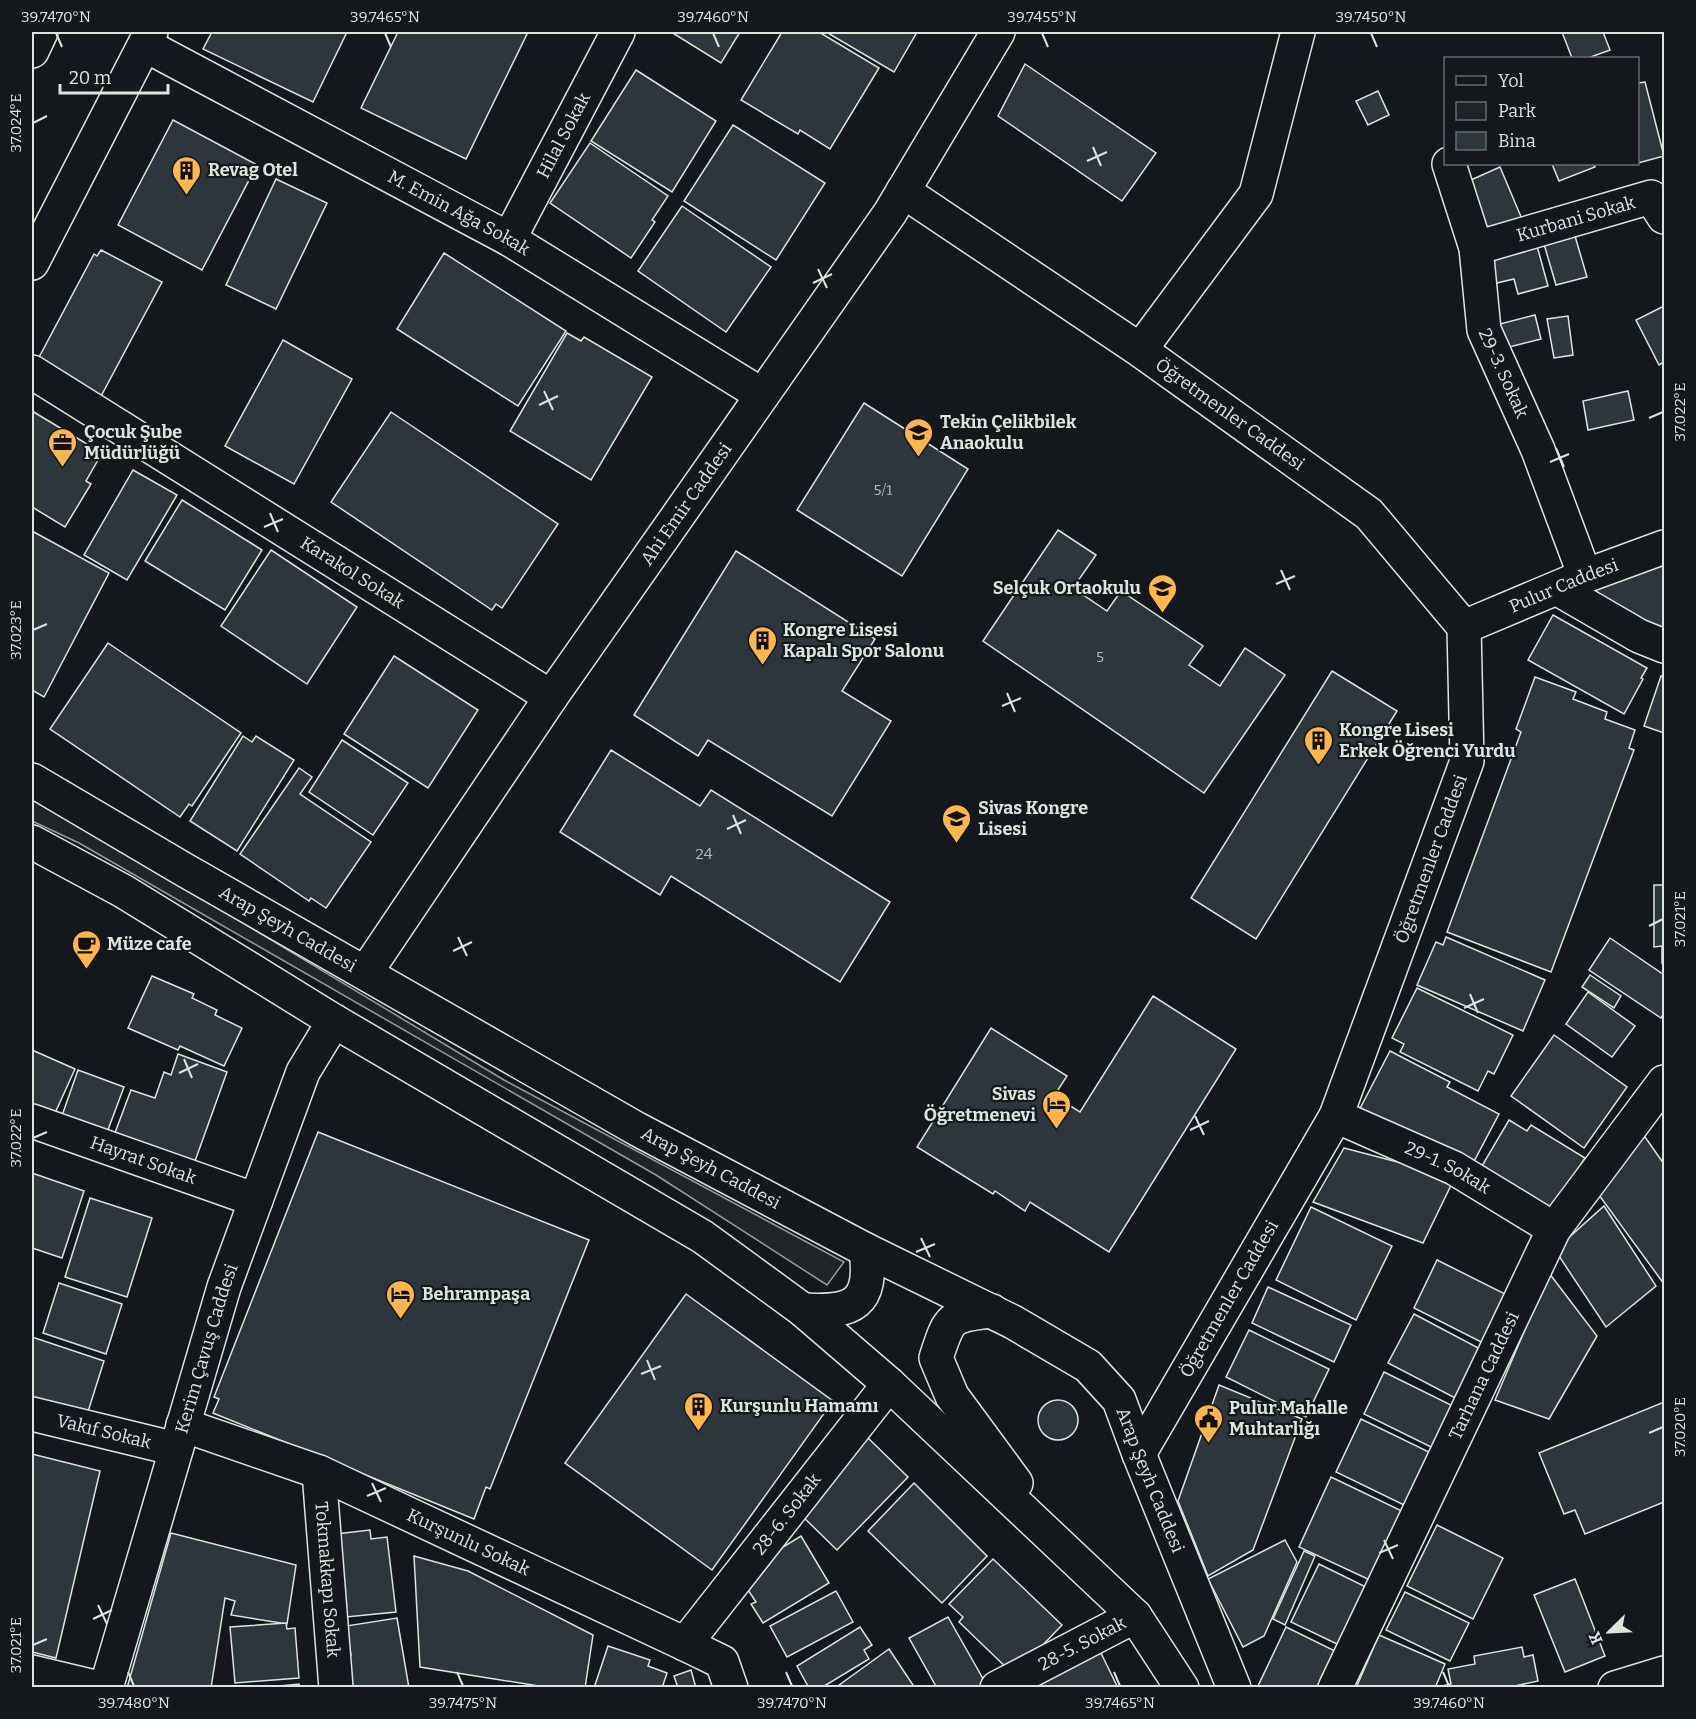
<svg xmlns="http://www.w3.org/2000/svg" width="1696" height="1719" viewBox="0 0 1696 1719" font-family="Bitter,serif">
  <style>
    .green { fill: #202428; stroke: #939e99; stroke-width: 1.5 }
    .building { fill: #2c363c; stroke: #d8e6dc; stroke-width: 1.5 }
    .lines { fill: none; stroke-linecap: round; stroke-linejoin: round }
    .minor-casing { stroke: #d8e6dc; stroke-width: 36 }
    .major-casing { stroke: #d8e6dc; stroke-width: 36 }
    .minor { stroke: #14181c; stroke-width: 33 }
    .major { stroke: #14181c; stroke-width: 33 }
    .ticks { fill: none; stroke: #d8e6dc; stroke-width: 2 }
    .labels { text-anchor: middle; stroke-width: 4.5; stroke-linejoin: round; paint-order: stroke }
    .number-label { font-size: 15px; fill: #adbab4 }
    .street-label { font-size: 18px; fill: #d8e6dc; stroke: #14181c }
    .poi-label { font-size: 18px; font-weight: bold; fill: #d8e6dc; stroke: #14181c; text-anchor: start }
    .neatline { fill: none; stroke: #d8e6dc; stroke-width: 2 }
    .ticks-label { font-size: 15px; text-anchor: middle; fill: #d8e6dc }
  </style>
  <rect width="100%" height="100%" fill="#14181c"/>
  <path class="green" d="M32,796l472,284 340,182 -17,23 -171,-110 -577,-332 -47,-22z"/>
  <g class="building">
    <path d="M212,32h135l-34,70 -110,-53z"/>
    <path d="M398,32h130l-62,127 -105,-51z"/>
    <path d="M671,32h69l-19,31z"/>
    <path d="M782,32h37l60,36 -49,81 -30,-19 -2,4 -57,-34z"/>
    <path d="M826,32h91l-23,40z"/>
    <path d="M1562,32h41l7,18 -22,8h-16z"/>
    <path d="M1025,64l131,89 -34,48 -124,-85z"/>
    <path d="M636,70l80,51 -44,71 -81,-51z"/>
    <path d="M1645,82l19,74 -26,7v-80z"/>
    <path d="M1378,91l11,24 -21,10 -12,-24z"/>
    <path d="M173,120l84,45 -55,105 -84,-45z"/>
    <path d="M733,125l92,58 -49,77 -92,-59z"/>
    <path d="M590,143l78,53 -16,24 3,2 -24,36 -81,-55z"/>
    <path d="M1552,164h41l2,3 -36,14z"/>
    <path d="M1500,167l22,52 -38,16 -22,-51z"/>
    <path d="M276,179l51,24 -51,106 -50,-24z"/>
    <path d="M682,206l89,61 -45,65 -88,-61z"/>
    <path d="M1575,236l12,41 -31,8 -12,-41z"/>
    <path d="M1537,246l11,40 -30,8 -4,-15 -30,7 -6,-24z"/>
    <path d="M101,250l61,32 -62,116 -64,-35 58,-109 3,2z"/>
    <path d="M444,253l122,78 -48,75 -121,-77z"/>
    <path d="M1664,306v56l-5,3 -23,-45z"/>
    <path d="M1535,315l6,24 -36,9 -5,-24z"/>
    <path d="M1568,316l5,39 -19,3 -7,-39z"/>
    <path d="M567,333l14,8 3,-4 68,40 -61,103 -81,-49z"/>
    <path d="M283,340l69,39 -58,105 -69,-38z"/>
    <path d="M1628,391l6,29 -46,10 -5,-29z"/>
    <path d="M864,403l104,66 -66,107 -105,-66z"/>
    <path d="M32,411l70,42 -16,28 5,3 -26,43 -33,-20z"/>
    <path d="M391,412l167,112 -56,84 -6,-4 -4,6 -161,-108z"/>
    <path d="M133,470l44,25 -50,85 -43,-25z"/>
    <path d="M182,500l80,50 -37,60 -80,-49z"/>
    <path d="M1058,530l38,25 -23,33 34,23 14,-20 82,55 -14,19 31,21 25,-38 40,27 -81,118 -221,-152z"/>
    <path d="M32,531l77,42 -65,124 -12,-7z"/>
    <path d="M271,550l86,57 -50,77 -86,-58z"/>
    <path d="M736,551l139,88 -33,52 49,30 -59,95 -124,-76 -10,16 -64,-41z"/>
    <path d="M1664,561v68l-76,-29 -1,-21z"/>
    <path d="M1553,615l94,53 -6,10 2,1 -19,35 -96,-54z"/>
    <path d="M108,643l133,90 -49,73 -3,-2 -9,13 -130,-88z"/>
    <path d="M394,656l84,54 -50,78 -84,-54z"/>
    <path d="M1332,671l65,40 -141,228 -65,-41z"/>
    <path d="M1661,676l3,1v56l-20,-7z"/>
    <path d="M1535,677l41,15 -3,7 34,13 -2,7 30,11 -6,18 5,2 -83,222 -104,-40 74,-200 -5,-3z"/>
    <path d="M243,736l9,6 4,-6 38,24 -57,91 -47,-30z"/>
    <path d="M342,740l66,43 -35,52 -64,-43z"/>
    <path d="M611,750l89,56 11,-16 179,112 -50,80 -169,-106 -11,19 -100,-63z"/>
    <path d="M299,768l13,9 -12,17 71,48 -45,66 -15,-10 -2,3 -69,-47z"/>
    <path d="M1654,885h10v78h-2v-17l-8,1z"/>
    <path d="M1446,937l99,43 -22,51 -106,-46 19,-43 7,3z"/>
    <path d="M1610,938l54,37v38l-3,5 -72,-48z"/>
    <path d="M1590,975l31,21 -7,12 -32,-21z"/>
    <path d="M152,976l42,18 -2,4 25,12 -2,5 27,13 -18,38 -44,-20 -2,4 -50,-22z"/>
    <path d="M1417,988l96,47 -19,39 -6,-3 -10,20 -78,-39 4,-8 -12,-6z"/>
    <path d="M1588,992l47,34 -23,31 -46,-33z"/>
    <path d="M1153,996l83,53 -127,203 -79,-50 -5,9 -30,-20 -2,3 -76,-47 74,-119 76,48 -13,20 26,16z"/>
    <path d="M1554,1035l73,52 -43,61 -73,-52z"/>
    <path d="M32,1050l43,19 -24,53 -19,-8z"/>
    <path d="M1390,1051l60,31 -3,5 52,27 -27,51 -117,-47z"/>
    <path d="M178,1054l49,18 -37,103 -80,-29 21,-56 24,8 9,-26 7,3z"/>
    <path d="M78,1070l46,17 -21,56 -45,-16z"/>
    <path d="M1509,1120l18,11 4,-6 54,33 -38,62 -71,-44z"/>
    <path d="M318,1132l271,108 -99,249 -4,-2 -12,32 -261,-106 6,-14 -5,-2z"/>
    <path d="M1645,1137l19,27v120l-68,-93 19,-33z"/>
    <path d="M1344,1148l111,29 -32,66 -110,-41z"/>
    <path d="M32,1173l52,18 -22,67 -30,-10z"/>
    <path d="M90,1198l62,20 -25,79 -62,-20z"/>
    <path d="M1604,1206l52,80 -50,41 -51,-77z"/>
    <path d="M1311,1207l81,39 -36,74 -80,-40z"/>
    <path d="M1437,1260l74,37 -24,48 -73,-37z"/>
    <path d="M1549,1273l48,63 -48,83 -54,-19z"/>
    <path d="M59,1283l63,21 -16,50 -63,-21z"/>
    <path d="M1268,1287l83,38 -17,37 -82,-39z"/>
    <path d="M686,1294l147,107 -121,169 -147,-107z"/>
    <path d="M1414,1314l70,37 -25,49 -71,-37z"/>
    <path d="M1249,1330l80,39 -23,48 -80,-40z"/>
    <path d="M32,1337l72,24 -19,60 -53,-18z"/>
    <path d="M1384,1372l69,34 -20,42 -69,-34z"/>
    <path d="M1219,1385l83,34 -49,131 -45,26 -30,-75z"/>
    <circle cx="1058" cy="1420" r="20"/>
    <path d="M1664,1402v100l-79,32 -10,-24 -11,4 -25,-61z"/>
    <path d="M1361,1419l72,35 -19,40 -4,-2 -6,13 -68,-33z"/>
    <path d="M867,1437l41,40 -71,73 -41,-40z"/>
    <path d="M32,1454l68,17 -44,187 -24,-6z"/>
    <path d="M1331,1477l73,35 -32,69 -73,-34z"/>
    <path d="M914,1483l73,73 -45,47 -74,-72z"/>
    <path d="M1437,1525l66,33 -30,61 -66,-33z"/>
    <path d="M370,1530l1,9 16,-2 9,75 -50,5 -10,-83z"/>
    <path d="M171,1533l125,32 -9,59 -56,-9 4,-14 -10,-3 -14,90h-84z"/>
    <path d="M801,1536l28,47 -66,40 -12,-19 5,-2 -14,-21 27,-16 -4,-7z"/>
    <path d="M1285,1540l12,22 -33,74 -21,11 -35,-68z"/>
    <path d="M1304,1551l11,5 -30,69 -12,-6z"/>
    <path d="M414,1556l54,15 125,64 -8,53h-34l-131,-21z"/>
    <path d="M993,1559l69,66 -48,50 -55,-53 4,-5 -14,-13z"/>
    <path d="M1319,1564l47,23 -27,58 -48,-23z"/>
    <path d="M1575,1579l30,77 -40,16 -31,-77z"/>
    <path d="M836,1591l17,31 -66,35 -17,-31z"/>
    <path d="M1405,1592l64,31 -19,38 -64,-31z"/>
    <path d="M948,1617l38,67 -6,4h-43l-28,-50z"/>
    <path d="M397,1618l12,70h-60l-5,-32 7,-1 -5,-29z"/>
    <path d="M286,1623l1,6 8,-1 4,50 -64,5 -5,-56z"/>
    <path d="M860,1627l12,18 -8,5 5,9 -48,29h-12l-12,-22z"/>
    <path d="M1286,1627l49,24 -18,37h-55l-4,-2z"/>
    <path d="M1379,1635l66,29 -10,24h-79z"/>
    <path d="M608,1646l42,14 -2,6 19,7 -5,15h-68z"/>
    <path d="M1098,1647l20,41h-101z"/>
    <path d="M1522,1647l2,10 9,-2 5,26 -32,7h-63l-1,-2 9,-2 -3,-15 27,-5 -1,-8z"/>
    <path d="M889,1649l26,39h-80z"/>
    <path d="M691,1670l5,18h-18l-4,-12z"/>
    <path d="M299,1684v4h-40z"/>
  </g>
  <g class="lines">
    <defs>
      <g id="minor">
        <path id="s1" d="M145,45l364,194 253,156"/>
        <path id="s2" d="M1449,164l27,84 8,82 54,120 47,126"/>
        <path id="s3" d="M903,191l237,159 229,164 95,113 3,134 -131,355 -197,338"/>
        <path id="s4" d="M509,239l109,-207"/>
        <path id="s5" d="M1476,248l175,-51 13,20"/>
        <path d="M1140,350l116,-156 42,-162"/>
        <path id="s6" d="M32,372l519,325"/>
        <path d="M1558,589l81,47 25,10"/>
        <path id="s7" d="M1464,627l121,-51 79,-29"/>
        <path id="s8" d="M32,780l151,89 454,260 229,121 147,72 75,44 31,34 20,54 95,234"/>
        <path d="M32,842l91,49 211,130 369,216 100,73 86,74 246,232 47,72"/>
        <path id="s9" d="M366,972l185,-275 339,-484 108,-181"/>
        <path id="s10" d="M1336,1116l118,52 100,61"/>
        <path id="s11" d="M32,1121l224,79"/>
        <path d="M803,1310c51,3 70,-6 63,-60"/>
        <path d="M992,1311c-43,4 -43,7 -56,47l16,38 64,87"/>
        <path id="s12" d="M32,1414l144,35"/>
        <path id="s13" d="M183,1425l136,47 366,172 37,18 9,26"/>
        <path id="s14" d="M319,1472l17,216"/>
        <path id="s15" d="M685,1644l204,-260"/>
        <path d="M32,1672l67,16"/>
        <path id="s16" d="M106,1688l118,-401 79,-215 31,-51"/>
        <path id="s17" d="M997,1688l138,-72"/>
        <path id="s18" d="M1335,1688l219,-459 110,-147"/>
        <path d="M1615,1688l49,-15"/>
      </g>
      <g id="major">
        <path d="M32,51l9,-19"/>
        <path d="M32,263l119,-231"/>
      </g>
    </defs>
    <use href="#minor" class="minor-casing"/>
    <use href="#major" class="major-casing"/>
    <use href="#minor" class="minor"/>
    <use href="#major" class="major"/>
  </g>
  <path class="ticks" d="M56,33l6,14M385,33l6,14M713,33l6,14M1042,33l6,14M1371,33l6,14M33,123l14,-7M1093,147l8,19M1087,161l20,-9M818,269l9,19M813,283l19,-9M544,391l9,19M539,405l19,-9M1649,418l14,-6M1556,448l8,19M1550,462l19,-8M270,513l8,19M264,527l19,-8M1281,570l9,20M1276,584l19,-8M33,630l14,-6M1007,693l8,19M1002,706l19,-8M733,815l8,19M727,829l19,-9M1649,926l14,-7M458,937l9,19M453,951l19,-9M1470,994l8,19M1464,1008l20,-9M184,1059l8,19M179,1073l19,-9M1195,1116l9,19M1190,1130l19,-9M33,1138l14,-6M921,1238l9,19M916,1252l19,-8M647,1360l8,20M641,1374l20,-8M1649,1433l14,-6M372,1483l9,19M367,1496l19,-8M1384,1540l9,19M1379,1553l19,-8M98,1605l9,19M93,1619l19,-9M33,1645l14,-6M128,1672l6,14M457,1672l6,14M786,1672l6,14M1114,1672l6,14M1443,1672l6,14"/>
  <defs>
    <symbol id="building-pin" viewBox="-11 -11 22 30"><path d="M0 17L-7.5 6A9.5 9.5 0 1 1 7.5 6Z" fill="#ffb74d" stroke="#14181c"/><path d="M-4-6H4V6H1V3H-1V6H-4ZM-2.5-4.3h1.7v1.8h-1.7ZM.8-4.3h1.7v1.8H.8ZM-2.5-1h1.7V.8h-1.7ZM.8-1h1.7V.8H.8Z" fill="#111"/></symbol>
    <symbol id="school-pin" viewBox="-11 -11 22 30"><path d="M0 17L-7.5 6A9.5 9.5 0 1 1 7.5 6Z" fill="#ffb74d" stroke="#14181c"/><path d="M0-5L7-2L0 1L-7-2ZM-4 1L0 2.5L4 1V4Q0 6-4 4Z" fill="#111"/></symbol>
    <symbol id="office-pin" viewBox="-11 -11 22 30"><path d="M0 17L-7.5 6A9.5 9.5 0 1 1 7.5 6Z" fill="#ffb74d" stroke="#14181c"/><path d="M-6-3h4V-5.5h4V-3h4V5H-6ZM-1-4.5V-3h2v-1.5ZM-6 0V1H6V0Z" fill="#111"/></symbol>
    <symbol id="cafe-pin" viewBox="-11 -11 22 30"><path d="M0 17L-7.5 6A9.5 9.5 0 1 1 7.5 6Z" fill="#ffb74d" stroke="#14181c"/><path d="M-5.5-4.5H6V0H3Q3 3.5 0 3.5H-2.5Q-5.5 3.5-5.5 0ZM3-3.2v2h1.7v-2ZM-6 4.5H4V6H-6Z" fill="#111"/></symbol>
    <symbol id="hotel-pin" viewBox="-11 -11 22 30"><path d="M0 17L-7.5 6A9.5 9.5 0 1 1 7.5 6Z" fill="#ffb74d" stroke="#14181c"/><path d="M-6-4.5h1.5V1H6V5H4.5V3h-9V5H-6ZM-4 0a1.8 1.8 0 1 1 3.6 0ZM.5 0V-2.5h3Q6-2.5 6 0Z" fill="#111"/></symbol>
    <symbol id="civic-pin" viewBox="-11 -11 22 30"><path d="M0 17L-7.5 6A9.5 9.5 0 1 1 7.5 6Z" fill="#ffb74d" stroke="#14181c"/><path d="M-.6-6.5H3V-4.5H.6V-3L4-1V1h2V6H-6V1h2V-1L-.6-3ZM-1.2 2.5V6h2.4V2.5Z" fill="#111"/></symbol>
  </defs>
  <g fill-rule="evenodd">
    <use href="#building-pin" x="170" y="154" width="33" height="45"/>
    <use href="#school-pin" x="902" y="416" width="33" height="45"/>
    <use href="#office-pin" x="46" y="426" width="33" height="45"/>
    <use href="#school-pin" x="1146" y="572" width="33" height="45"/>
    <use href="#building-pin" x="746" y="624" width="33" height="45"/>
    <use href="#building-pin" x="1302" y="724" width="33" height="45"/>
    <use href="#school-pin" x="940" y="802" width="33" height="45"/>
    <use href="#cafe-pin" x="70" y="928" width="33" height="45"/>
    <use href="#hotel-pin" x="1040" y="1088" width="33" height="45"/>
    <use href="#hotel-pin" x="384" y="1278" width="33" height="45"/>
    <use href="#building-pin" x="682" y="1390" width="33" height="45"/>
    <use href="#civic-pin" x="1192" y="1402" width="33" height="45"/>
  </g>
  <g class="labels">
    <g class="number-label">
      <text x="883" y="495">5/1</text>
      <text x="1100" y="662">5</text>
      <text x="704" y="859">24</text>
    </g>
    <g class="street-label">
      <text dy="6" stroke="none"><textPath href="#s4" startOffset="117">Hilal Sokak</textPath></text>
      <text dy="6" stroke="none"><textPath href="#s1" startOffset="356">M. Emin Ağa Sokak</textPath></text>
      <text dy="6" stroke="none"><textPath href="#s5" startOffset="104">Kurbani Sokak</textPath></text>
      <text dy="6" stroke="none"><textPath href="#s2" startOffset="218">29-3. Sokak</textPath></text>
      <text dy="6" stroke="none"><textPath href="#s3" startOffset="396">Öğretmenler Caddesi</textPath></text>
      <text dy="6" stroke="none"><textPath href="#s9" startOffset="567">Ahi Emir Caddesi</textPath></text>
      <text dy="6" stroke="none"><textPath href="#s6" startOffset="378">Karakol Sokak</textPath></text>
      <text dy="6" stroke="none"><textPath href="#s7" startOffset="108">Pulur Caddesi</textPath></text>
      <text transform="translate(1431 859) rotate(-70)" y="6">Öğretmenler Caddesi</text>
      <text dy="6" stroke="none"><textPath href="#s8" startOffset="296">Arap Şeyh Caddesi</textPath></text>
      <text dy="6" stroke="none"><textPath href="#s11" startOffset="118">Hayrat Sokak</textPath></text>
      <text dy="6" stroke="none"><textPath href="#s8" startOffset="782">Arap Şeyh Caddesi</textPath></text>
      <text dy="6" stroke="none"><textPath href="#s10" startOffset="123">29-1. Sokak</textPath></text>
      <text transform="translate(1229 1299) rotate(-60)" y="6">Öğretmenler Caddesi</text>
      <text dy="6" stroke="none"><textPath href="#s16" startOffset="354">Kerim Çavuş Caddesi</textPath></text>
      <text dy="6" stroke="none"><textPath href="#s18" startOffset="346">Tarhana Caddesi</textPath></text>
      <text dy="6" stroke="none"><textPath href="#s12" startOffset="74">Vakıf Sokak</textPath></text>
      <text dy="6" stroke="none"><textPath href="#s8" startOffset="1340">Arap Şeyh Caddesi</textPath></text>
      <text dy="6" stroke="none"><textPath href="#s15" startOffset="165">28-6. Sokak</textPath></text>
      <text dy="6" stroke="none"><textPath href="#s13" startOffset="309">Kurşunlu Sokak</textPath></text>
      <text dy="6" stroke="none"><textPath href="#s14" startOffset="108">Tokmakkapı Sokak</textPath></text>
      <text dy="6" stroke="none"><textPath href="#s17" startOffset="96">28-5. Sokak</textPath></text>
    </g>
    <g class="poi-label">
      <text x="208" y="176">Revag Otel</text>
      <text x="940" y="428">Tekin Çelikbilek<tspan x="940" dy="21">Anaokulu</tspan></text>
      <text x="84" y="438">Çocuk Şube<tspan x="84" dy="21">Müdürlüğü</tspan></text>
      <text x="1141" y="594" text-anchor="end">Selçuk Ortaokulu</text>
      <text x="783" y="636">Kongre Lisesi<tspan x="783" dy="21">Kapalı Spor Salonu</tspan></text>
      <text x="1339" y="736">Kongre Lisesi<tspan x="1339" dy="21">Erkek Öğrenci Yurdu</tspan></text>
      <text x="978" y="814">Sivas Kongre<tspan x="978" dy="21">Lisesi</tspan></text>
      <text x="107" y="950">Müze cafe</text>
      <text x="1036" y="1100" text-anchor="end">Sivas<tspan x="1036" dy="21">Öğretmenevi</tspan></text>
      <text x="422" y="1300">Behrampaşa</text>
      <text x="720" y="1412">Kurşunlu Hamamı</text>
      <text x="1229" y="1414">Pulur Mahalle<tspan x="1229" dy="21">Muhtarlığı</tspan></text>
    </g>
  </g>
  <rect width="1696" height="1719" fill="none" stroke="#14181c" stroke-width="66"/>
  <rect x="1444" y="57" width="195" height="108" fill="#14181c" stroke="#626a69" stroke-width="1.5"/>
  <rect x="1456" y="76" width="30" height="9" fill="#14181c" stroke="#626a69" stroke-width="1.5"/>
  <text x="1498" y="87" font-size="18" fill="#d8e6dc">Yol</text>
  <rect x="1456" y="102" width="30" height="18" fill="#202428" stroke="#626a69" stroke-width="1.5"/>
  <text x="1498" y="117" font-size="18" fill="#d8e6dc">Park</text>
  <rect x="1456" y="132" width="30" height="18" fill="#2c363c" stroke="#626a69" stroke-width="1.5"/>
  <text x="1498" y="147" font-size="18" fill="#d8e6dc">Bina</text>
  <g transform="translate(1609 1632) rotate(246)" stroke="#14181c" stroke-width="4.5" paint-order="stroke">
  <path d="M0-4.5L10 22L0 15L-10 22Z" fill="#d8e6dc"/>
  <text y="-9" font-size="16" font-weight="bold" text-anchor="middle" fill="#d8e6dc">K</text>
  </g>
  <path d="M60 84v9h108v-9" fill="none" stroke="#d8e6dc" stroke-width="3"/>
  <text x="69" y="84" font-size="18" fill="#d8e6dc" stroke="#14181c" stroke-width="4.5" paint-order="stroke">20 m</text>
  <rect x="33" y="33" width="1630" height="1653" class="neatline"/>
  <g class="ticks-label">
    <text x="56" y="22">39.7470°N</text>
    <text x="385" y="22">39.7465°N</text>
    <text x="713" y="22">39.7460°N</text>
    <text x="1042" y="22">39.7455°N</text>
    <text x="1371" y="22">39.7450°N</text>
    <text transform="translate(16 123) rotate(-90)" y="5">37.024°E</text>
    <text transform="translate(1680 412) rotate(-90)" y="5">37.022°E</text>
    <text transform="translate(16 630) rotate(-90)" y="5">37.023°E</text>
    <text transform="translate(1680 919) rotate(-90)" y="5">37.021°E</text>
    <text transform="translate(16 1138) rotate(-90)" y="5">37.022°E</text>
    <text transform="translate(1680 1427) rotate(-90)" y="5">37.020°E</text>
    <text transform="translate(16 1645) rotate(-90)" y="5">37.021°E</text>
    <text x="134" y="1708">39.7480°N</text>
    <text x="463" y="1708">39.7475°N</text>
    <text x="792" y="1708">39.7470°N</text>
    <text x="1120" y="1708">39.7465°N</text>
    <text x="1449" y="1708">39.7460°N</text>
  </g>
</svg>
